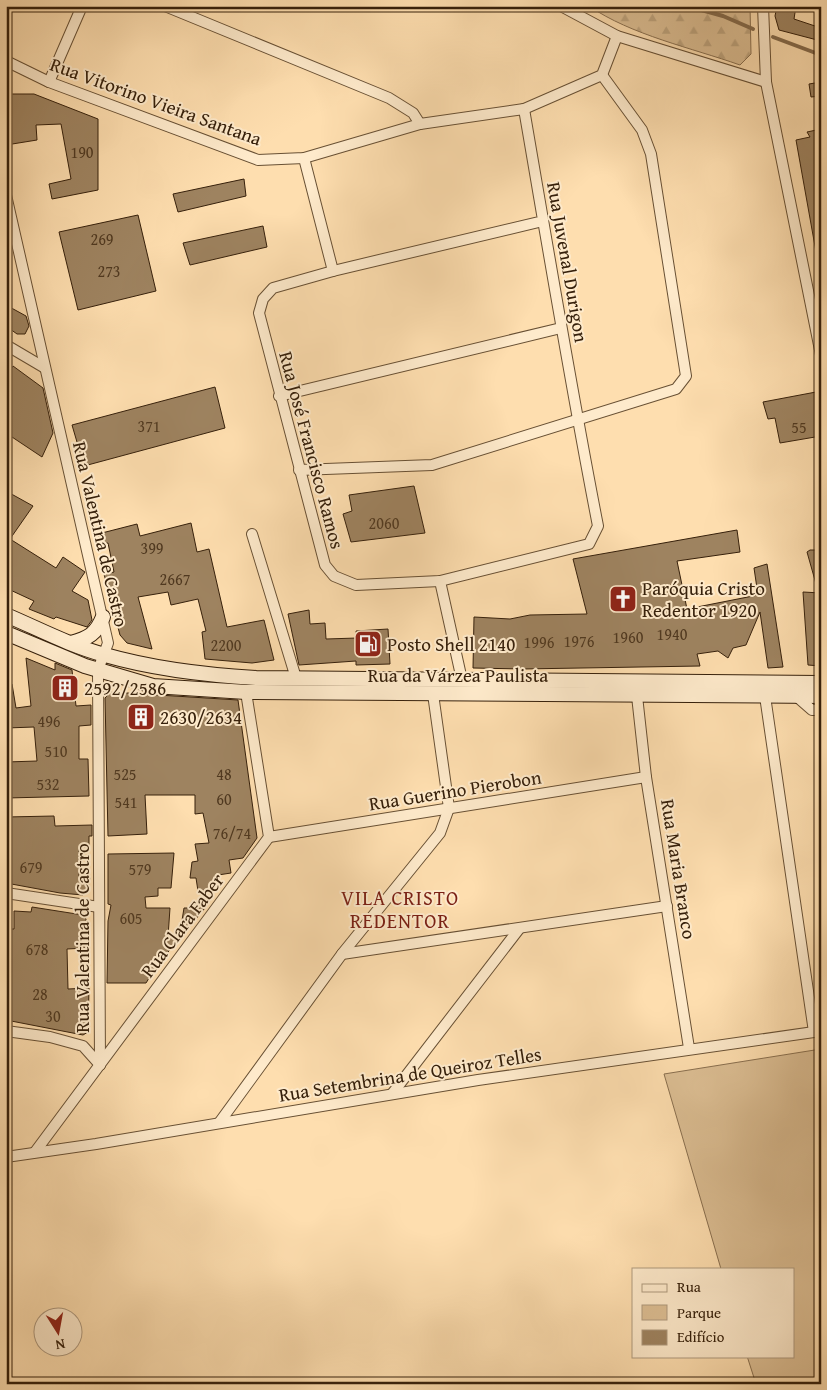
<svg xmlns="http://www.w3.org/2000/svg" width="827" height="1390" viewBox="0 0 827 1390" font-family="'Gentium Book Plus',serif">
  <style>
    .green { fill: #dcbe93; stroke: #896f4f }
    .forest { fill: url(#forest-firs); stroke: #896f4f }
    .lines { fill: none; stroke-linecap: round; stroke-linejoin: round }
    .stream { stroke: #856b4c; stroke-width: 4 }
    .building { fill: #9e8360; stroke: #36200b }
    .minor-casing { stroke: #685034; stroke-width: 12 }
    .secondary-casing { stroke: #36200b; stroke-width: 16 }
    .minor { stroke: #feeacb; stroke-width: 10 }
    .secondary { stroke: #feeacb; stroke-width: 14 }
    .labels { text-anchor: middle; stroke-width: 4; stroke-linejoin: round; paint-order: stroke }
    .number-label { font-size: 16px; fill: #503920 }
    .street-label { font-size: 19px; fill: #36200b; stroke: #feeacb }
    .poi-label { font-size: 19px; fill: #36200b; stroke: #feeacb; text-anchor: start }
    .neighbourhood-label { font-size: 20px; letter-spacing: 1px; fill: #7a1f14; stroke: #feeacb }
  </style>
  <defs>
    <pattern id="forest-firs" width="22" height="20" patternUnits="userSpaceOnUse" patternTransform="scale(1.25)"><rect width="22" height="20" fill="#dcbe93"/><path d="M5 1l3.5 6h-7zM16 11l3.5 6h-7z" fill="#bda37d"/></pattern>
  </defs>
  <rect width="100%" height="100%" fill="#fedeaf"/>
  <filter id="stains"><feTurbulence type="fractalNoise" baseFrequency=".004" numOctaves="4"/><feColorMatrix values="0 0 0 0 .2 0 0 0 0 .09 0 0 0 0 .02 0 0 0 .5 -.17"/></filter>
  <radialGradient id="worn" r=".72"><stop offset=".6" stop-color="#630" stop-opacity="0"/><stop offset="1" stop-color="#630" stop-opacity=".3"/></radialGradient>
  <path class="green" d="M821,1049v335h-65l-9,-28h46v-87h-72l-57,-195z"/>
  <path class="forest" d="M589,6h161l1,48 -11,11c-48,-17 -109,-30 -151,-59z"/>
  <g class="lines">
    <g class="stream">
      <path d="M687,6l36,10 30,13"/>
      <path d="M773,37l48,18"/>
    </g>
  </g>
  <g class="building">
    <path d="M777,6h19l-2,13 27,9v13l-42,-11 -4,-14z"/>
    <path d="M821,82v14l-10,1 -2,-13z"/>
    <path d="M6,94h28l64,25v71l-46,9 -3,-15 22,-5 -10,-55 -25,1 1,15 -31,5z"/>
    <path d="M821,129v122l-5,1 -20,-112 14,-3 -3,-5z"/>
    <path d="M244,179l2,17 -68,16 -5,-18z"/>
    <path d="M138,215l18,76 -78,19 -19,-78z"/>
    <path d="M263,226l4,21 -77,18 -7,-22z"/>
    <path d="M6,305l20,11 3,10 -4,8h-8l-11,-8z"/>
    <path d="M13,366l30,22 10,45 -11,24 -36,-24v-55z"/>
    <path d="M215,387l10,41 -141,38 -12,-41z"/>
    <path d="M816,392l5,18v26l-41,7 -5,-25 -7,1 -5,-17z"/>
    <path d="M414,486l11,47 -74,9 -8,-28 9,-3 -3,-16z"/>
    <path d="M6,491l27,15 -23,33 46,29 7,-11 22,15 -13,19 16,9 4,20 -5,7 -31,-10 -2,2 -25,-10 5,-8 -28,-13z"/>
    <path d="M191,523l6,29 12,-3 18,78 37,-7 10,40 -22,3 -47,-4 -3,-27 4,-1 -8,-32 -27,6 -3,-13 -30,5 14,52 -25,-6 -7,-8 -16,-61 10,-2 -6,-29 -8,1 -2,-10 39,-10 3,12z"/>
    <path d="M737,530l3,22 -63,9 10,48 71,-14 -4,-27 13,-4 16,103 -15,1 -8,-56 -14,33 -13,3 -5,10 -10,-7 -21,3 3,12 -178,3 -49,-1 1,-51 36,2 20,-4 57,-1 -14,-55z"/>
    <path d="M810,550h11v41h-3l-11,-39z"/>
    <path d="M803,592l18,1v73l-13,-1z"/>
    <path d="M309,610l1,14 15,-1 1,16 31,-1 -1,-7 32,-2 2,35 -34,1v-4l-57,4 -11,-51z"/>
    <path d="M26,658l29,12v-7l17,7 4,36 15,-1v20l-12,1v33h9l1,37 -83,2v-36l31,-1 -3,-34 -28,1v-44h6l4,24 15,-2z"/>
    <path d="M111,692l127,8 19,138 -14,20 -14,2 2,13 -13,2 2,13 -22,3 -2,-13h-6l2,-16 6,-1 -3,-17 14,-1 -6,-30 -8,1v-19h-50l2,39 -39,2 -3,-138z"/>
    <path d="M54,816l1,10 37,-1v11h-3v11h-10v30h11l-1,7 -6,11 -23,-2 -54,-10v-66z"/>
    <path d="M174,853l-3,35h-13v8l-13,1 1,11h24l-2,29 11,2 5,-31h21l-47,56 -12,19h-39l1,-62 3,-16 -3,-1v-50z"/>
    <path d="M32,907l51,8 3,4v29l-19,1 1,40 21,-1 -1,44 -5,3 -77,-15v-91h8v-18l17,1z"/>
  </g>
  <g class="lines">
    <defs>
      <g id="minor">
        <path d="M165,6l224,92 24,15 7,11"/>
        <path d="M561,6l56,30 149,46"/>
        <path d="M763,6l3,76 55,273"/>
        <path d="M6,61l43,21 209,78 46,-2 116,-34 104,-15 78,-34 15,-39"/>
        <path d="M49,82l33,-76"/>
        <path d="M524,109c24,139 47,279 74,417l-9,18 -149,37 -84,4 -22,-9 -9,-11 -66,-252 4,-14 10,-11 60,-17 210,-50"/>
        <path d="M304,158l29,113"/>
        <path d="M6,195l102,448 -10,27 2,395"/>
        <path d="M6,345l39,23"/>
        <path d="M279,396l282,-68"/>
        <path d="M299,470l133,-5 244,-76 10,-13 -35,-222 -9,-24 -40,-55"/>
        <path d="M252,534l44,144"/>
        <path d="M440,581l22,99"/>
        <path d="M637,696l9,81 43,271"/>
        <path d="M765,696l49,336"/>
        <path d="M796,696l16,14h9"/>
        <path d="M269,837l377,-60"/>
        <path d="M6,893l93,14"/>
        <path d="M342,954l325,-48"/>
        <path d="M6,1031l44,6 33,9 17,19"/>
        <path d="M392,1094l127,-165"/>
        <path d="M219,1123l123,-169 98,-121 9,-25 -16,-114"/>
        <path d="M35,1152l234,-315 -23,-145"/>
        <path d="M6,1157l90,-13 382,-64 343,-49"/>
      </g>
      <g id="secondary">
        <path d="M6,615c33,14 65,31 99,40 49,14 100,20 151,23l565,5"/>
        <path d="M6,633l79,33 68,20 93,6 575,4"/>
        <path d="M71,643c18,-5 25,-9 32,-26"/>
      </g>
    </defs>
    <use href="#minor" class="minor-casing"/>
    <use href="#secondary" class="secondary-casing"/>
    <use href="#minor" class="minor"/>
    <use href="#secondary" class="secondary"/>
  </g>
  <defs>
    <symbol id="church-square" viewBox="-11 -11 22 22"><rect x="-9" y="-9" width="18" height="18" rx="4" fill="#8f2418" stroke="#feeacb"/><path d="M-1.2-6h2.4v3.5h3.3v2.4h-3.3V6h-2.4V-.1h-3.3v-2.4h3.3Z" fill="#fff"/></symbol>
    <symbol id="fuel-square" viewBox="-11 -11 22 22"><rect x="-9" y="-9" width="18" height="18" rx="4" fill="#8f2418" stroke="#feeacb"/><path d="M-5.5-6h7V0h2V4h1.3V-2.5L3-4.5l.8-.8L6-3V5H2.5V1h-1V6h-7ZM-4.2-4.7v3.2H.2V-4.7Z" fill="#fff"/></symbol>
    <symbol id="building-square" viewBox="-11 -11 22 22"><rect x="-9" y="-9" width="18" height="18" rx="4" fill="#8f2418" stroke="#feeacb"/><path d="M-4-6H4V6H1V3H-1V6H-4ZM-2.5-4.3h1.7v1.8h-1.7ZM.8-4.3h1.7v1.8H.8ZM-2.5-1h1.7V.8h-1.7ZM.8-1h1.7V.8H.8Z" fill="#fff"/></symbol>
  </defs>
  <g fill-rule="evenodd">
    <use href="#church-square" x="607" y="583" width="32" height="32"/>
    <use href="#fuel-square" x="352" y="628" width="32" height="32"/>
    <use href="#building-square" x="49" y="672" width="32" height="32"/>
    <use href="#building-square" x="125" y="701" width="32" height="32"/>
  </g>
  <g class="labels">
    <g class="number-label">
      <text x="82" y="158">190</text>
      <text x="102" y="245">269</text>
      <text x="109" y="277">273</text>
      <text x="149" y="432">371</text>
      <text x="799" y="433">55</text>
      <text x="384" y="529">2060</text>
      <text x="152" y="554">399</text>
      <text x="175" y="585">2667</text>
      <text x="672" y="640">1940</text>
      <text x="628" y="643">1960</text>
      <text x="579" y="647">1976</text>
      <text x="539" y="648">1996</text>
      <text x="226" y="651">2200</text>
      <text x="49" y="727">496</text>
      <text x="56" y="757">510</text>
      <text x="125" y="780">525</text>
      <text x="224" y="780">48</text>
      <text x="48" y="790">532</text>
      <text x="224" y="805">60</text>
      <text x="126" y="808">541</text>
      <text x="232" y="839">76/74</text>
      <text x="31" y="873">679</text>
      <text x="140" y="875">579</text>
      <text x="131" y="924">605</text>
      <text x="37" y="955">678</text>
      <text x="40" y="1000">28</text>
      <text x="53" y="1022">30</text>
    </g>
    <g class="street-label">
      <text transform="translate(156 101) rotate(20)" y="7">Rua Vitorino Vieira Santana</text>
      <text transform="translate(568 262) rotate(80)" y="7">Rua Juvenal Durigon</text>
      <text transform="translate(312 450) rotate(75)" y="7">Rua José Francisco Ramos</text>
      <text transform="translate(101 534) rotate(77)" y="7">Rua Valentina de Castro</text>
      <text x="458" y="682">Rua da Várzea Paulista</text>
      <text transform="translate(455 790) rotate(-9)" y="7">Rua Guerino Pierobon</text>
      <text transform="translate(679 869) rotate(81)" y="7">Rua Maria Branco</text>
      <text transform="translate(182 925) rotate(-53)" y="7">Rua Clara Faber</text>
      <text transform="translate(82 938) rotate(-90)" y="7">Rua Valentina de Castro</text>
      <text transform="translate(410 1074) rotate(-9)" y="7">Rua Setembrina de Queiroz Telles</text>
    </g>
    <g class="poi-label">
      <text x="642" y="595">Paróquia Cristo<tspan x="642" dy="22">Redentor 1920</tspan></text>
      <text x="387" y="651">Posto Shell 2140</text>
      <text x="84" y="695">2592/2586</text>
      <text x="160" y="724">2630/2634</text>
    </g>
    <g class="neighbourhood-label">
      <text x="400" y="905">VILA CRISTO<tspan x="400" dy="23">REDENTOR</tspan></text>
    </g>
  </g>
  <rect width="827" height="1390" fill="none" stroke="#fedeaf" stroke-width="25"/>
  <rect x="8" y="8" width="812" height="1375" fill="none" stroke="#36200b" stroke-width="2.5"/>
  <rect x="12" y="12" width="802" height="1365" fill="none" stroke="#36200b"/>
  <rect x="632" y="1268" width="162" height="90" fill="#feeacb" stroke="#ae997e"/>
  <rect x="642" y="1284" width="25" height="8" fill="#feeacb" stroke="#ae997e"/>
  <text x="677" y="1292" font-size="15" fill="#36200b">Rua</text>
  <rect x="642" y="1305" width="25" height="15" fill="#dcbe93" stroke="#ae997e"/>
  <text x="677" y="1318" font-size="15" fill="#36200b">Parque</text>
  <rect x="642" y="1330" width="25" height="15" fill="#9e8360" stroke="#ae997e"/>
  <text x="677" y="1342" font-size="15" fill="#36200b">Edifício</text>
  <g transform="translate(58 1332) rotate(169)"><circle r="24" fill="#feeacb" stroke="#ae997e"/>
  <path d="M0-4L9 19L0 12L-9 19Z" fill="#8f2418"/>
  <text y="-8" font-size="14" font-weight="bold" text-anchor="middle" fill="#36200b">N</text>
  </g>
  <rect width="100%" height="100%" filter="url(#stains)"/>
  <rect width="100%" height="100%" fill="url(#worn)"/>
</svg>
